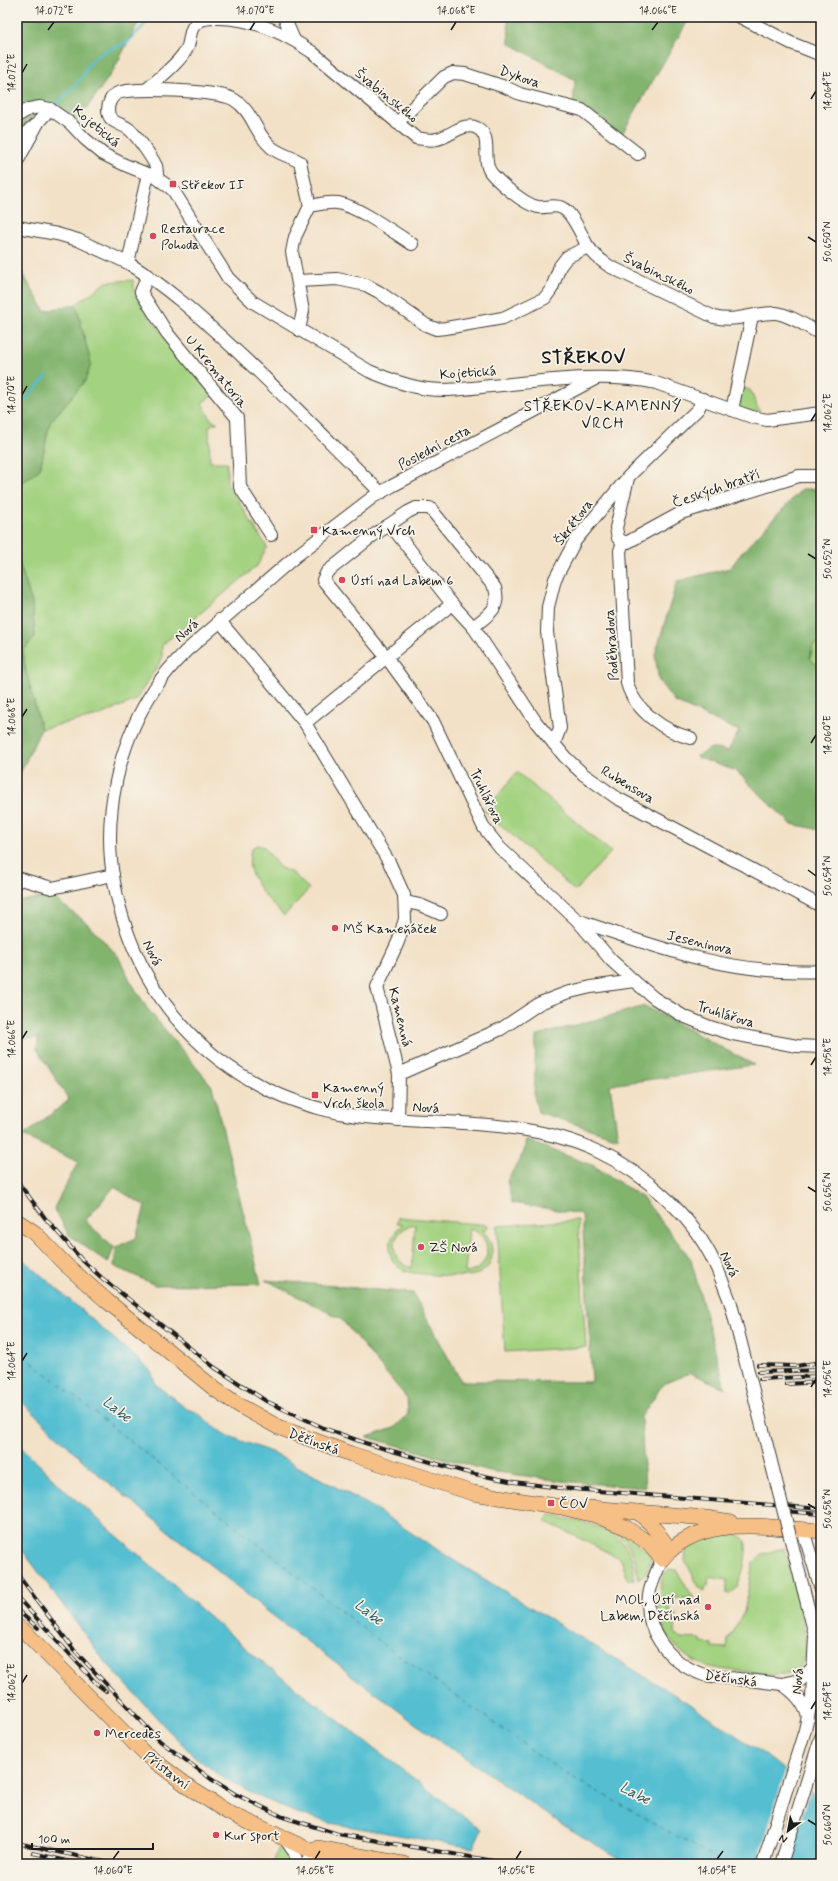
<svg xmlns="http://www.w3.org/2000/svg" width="838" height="1881" viewBox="0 0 838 1881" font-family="Mynerve,sans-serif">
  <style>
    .green { fill: #a3d280; stroke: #60774e; fill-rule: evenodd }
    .forest { fill: #82b46e; stroke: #4f6845 }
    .water { fill: #55bfd1; stroke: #386e76 }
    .pier { fill: #f3e1c7 }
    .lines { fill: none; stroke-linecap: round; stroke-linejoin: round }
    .stream { stroke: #55bfd1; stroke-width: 2.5 }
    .ferry { stroke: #335d64; stroke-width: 1; stroke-dasharray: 5 4; stroke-linecap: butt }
    .minor-casing { stroke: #3c3a36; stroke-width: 14 }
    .major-casing { stroke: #3c3a36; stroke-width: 16 }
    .minor { stroke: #fff; stroke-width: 12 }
    .major { stroke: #f5bf86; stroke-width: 15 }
    .rail-casing { stroke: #1c1c1c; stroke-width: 4 }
    .rail { stroke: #f7f3e8; stroke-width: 2.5; stroke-dasharray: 8; stroke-linecap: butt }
    .minor-bridge-casing { stroke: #3c3a36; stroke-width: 14; stroke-linecap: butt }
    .minor-bridge { stroke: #fff; stroke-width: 12 }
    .ticks { fill: none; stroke: #1c1c1c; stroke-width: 1.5 }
    .poi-dot { fill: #d1495b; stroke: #f7f3e8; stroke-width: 1.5 }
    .labels { text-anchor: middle; stroke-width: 3.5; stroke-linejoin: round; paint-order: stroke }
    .street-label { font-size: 14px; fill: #1c1c1c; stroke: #f7f3e8 }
    .poi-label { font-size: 14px; fill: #1c1c1c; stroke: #f7f3e8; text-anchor: start }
    .neighbourhood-label { font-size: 15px; letter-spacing: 1px; fill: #1c1c1c; stroke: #f7f3e8 }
    .water-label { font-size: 15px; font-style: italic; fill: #335d64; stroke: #f7f3e8 }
    .district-label { font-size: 18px; font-weight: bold; letter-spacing: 1px; fill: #1c1c1c; stroke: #f7f3e8 }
    .neatline { fill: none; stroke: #1c1c1c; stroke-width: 1.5 }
    .ticks-label { font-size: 10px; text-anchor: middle; fill: #1c1c1c }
  </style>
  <rect width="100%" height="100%" fill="#f7f3e8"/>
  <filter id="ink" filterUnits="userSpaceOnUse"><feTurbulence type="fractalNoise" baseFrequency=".025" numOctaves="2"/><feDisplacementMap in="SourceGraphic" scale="8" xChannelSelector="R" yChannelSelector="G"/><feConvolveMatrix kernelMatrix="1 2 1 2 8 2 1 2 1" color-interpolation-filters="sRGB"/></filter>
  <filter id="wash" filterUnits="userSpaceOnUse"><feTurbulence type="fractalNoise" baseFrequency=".012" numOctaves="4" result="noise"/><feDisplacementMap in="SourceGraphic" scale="16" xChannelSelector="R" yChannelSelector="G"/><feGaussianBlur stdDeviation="0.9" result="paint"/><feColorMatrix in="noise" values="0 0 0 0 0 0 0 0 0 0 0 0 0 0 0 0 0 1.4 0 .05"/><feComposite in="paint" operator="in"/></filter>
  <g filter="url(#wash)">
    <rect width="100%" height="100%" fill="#f3e1c7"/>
    <g class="green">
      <path d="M133,280l2,12 13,23 65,80 -11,8 10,18 5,1v1l-4,1 -4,3 1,35h17v21l40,64 -10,19 -95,79v14l-26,41 -38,16 -57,13 -16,-62 -2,-16 12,-14 -3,-34 -15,-47 1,-70 22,-17 10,-47 35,-41 6,-17 -15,-60 31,-22z"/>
      <path d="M739,387l11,3 10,23 -25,-5z"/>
      <path d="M821,642v26h-1l-10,-9 3,-14z"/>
      <path d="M517,772l94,80 -36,39 -90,-80z"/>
      <path d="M257,845l7,2 15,20 15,7 15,15 -25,27c-16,-17 -45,-43 -31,-69z"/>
      <path d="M398,1217l90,8 -1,5h-5c7,6 11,15 10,25 -4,28 -36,21 -56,20 -10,-1 -22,-1 -31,-4 -21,-9 -19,-35 -2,-47l-6,-1zM415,1225l-3,43c-26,-7 -22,-40 3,-43zM469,1229c26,6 23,42 -4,44z"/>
      <path d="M578,1220l8,127 -81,5 -8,-126z"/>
      <path d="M549,1515c29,7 72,9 83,44 2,6 2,14 2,21h-6l-7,-21 -76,-38z"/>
      <path d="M606,1525h6l38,29c1,10 -2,21 -12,25 -2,-28 -10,-39 -32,-54z"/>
      <path d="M735,1534c4,1 8,3 10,7 4,8 -4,43 -10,49 -2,2 -5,3 -8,4v-14l-18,-3 -1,9h-3v6l-6,-5 -14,-27 1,-11c14,-12 32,-13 49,-15z"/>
      <path d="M784,1548c5,21 26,90 21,107 -1,6 -4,13 -11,16 -13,6 -28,3 -42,1 -15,-1 -31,-2 -45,-6 -29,-8 -52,-38 -48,-69 1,-9 2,-22 10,-28l7,1 18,28h-24l-1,14 7,2 -1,19 6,5 20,1v4l12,1 -1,3 15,1 1,-9 16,-27 9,-49 9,-9z"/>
      <path d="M278,1849l11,4 2,11h-18z"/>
    </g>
    <g class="forest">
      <path d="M17,17h124l-28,54 -36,51c-10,-9 -19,-15 -32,-17l-28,26z"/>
      <path d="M508,17h182l-71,122 -46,-34 2,-25 -66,-37z"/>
      <path d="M22,273l23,38 31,-7 15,60 -6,17 -35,41 -10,47 -22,17 -1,8v-204z"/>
      <path d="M802,489h19v153l-8,3 -3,14 11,9v162l-30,-6 -55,-53 -40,-14 15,-9 17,3 11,-20 -64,-29 -16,-21 -4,-26 22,-74 53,-13 14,-18z"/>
      <path d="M17,556l15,47 3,33 -12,15 2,16 16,62 -24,51z"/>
      <path d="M51,896l37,28 30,32 13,26 16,26 65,78 49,198 -106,1 -41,-19 2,-19 20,-9 9,-32 -31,-19 -29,34 29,26 -6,16 -39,-28 -15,-27 24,-46 -55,-26 46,-36 -32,-51 1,-11 -21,1v-137z"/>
      <path d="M645,1006l109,59 -144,20 8,53 -80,-26 -4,-16 2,-60z"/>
      <path d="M526,1140l68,26 49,32 48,61 34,129 -35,-15 -27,11 -22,33 4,71 -84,-7 -71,-10 -123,-34 27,-9 14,-14 -1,-16 -66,-79 -75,-39 147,13 48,88 131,1 -10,-168 -70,-11 -5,-22 17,-29z"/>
    </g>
    <g class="water">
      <path d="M17,1254l134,117 5,14 31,24 9,3 28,22 47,18 96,52 91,59 230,140 77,52 56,44v65h-193l-68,-41 -144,-99 -149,-113 -174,-141 -76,-73z"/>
      <path d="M17,1443l51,50 195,170 218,167 -8,18 -143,-25 -36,-11 -45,-20 -27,-15 -28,-21 -25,-25 -66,-72 -86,-116z"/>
    </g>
    <path class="pier" d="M786,1769l25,20 -24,75h-30z"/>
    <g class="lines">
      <g class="stream">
        <path d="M56,105l26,-27 6,-13 13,-12 27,-11 24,-25"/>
        <path d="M17,409l30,-33"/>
      </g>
      <path class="ferry" d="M17,1350l359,289 187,133 163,92"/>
    </g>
  </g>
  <g filter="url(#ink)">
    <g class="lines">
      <defs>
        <g id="minor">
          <path d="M284,17l10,23"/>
          <path d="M740,17l51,26 30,12"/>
          <path d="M146,90c12,-11 36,-29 42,-44 3,-9 1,-18 10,-24 5,-4 12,-4 17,-4 36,-1 68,14 97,34l104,86c7,1 14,3 21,1 13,-2 26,-18 40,-11 17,8 3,34 15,46 9,10 33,31 46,33 8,1 17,-3 24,1 10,4 20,28 25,37 6,9 13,15 22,21l105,51c22,6 40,-5 62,-4 15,2 31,14 45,21"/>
          <path d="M17,116l12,-7 11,-2 10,2 20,14 15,16 18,15 22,11 32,13 16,12 55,88 25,24 116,69c19,8 38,15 58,18 22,3 43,-1 64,-3 51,-5 115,-14 165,-3l96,34 15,3 54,-7"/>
          <path d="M397,123l47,-46 9,-4 12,1 40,13 15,7 62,16 56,44"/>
          <path d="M17,141l18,-16"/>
          <path d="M17,162l22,-41 11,-12"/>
          <path d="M148,174l-20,89c44,27 77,59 115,94 47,44 92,90 138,136"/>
          <path d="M157,178c0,-4 0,-9 -1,-12 -5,-10 -19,-30 -27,-37 -8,-6 -21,-6 -21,-19 0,-6 3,-13 8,-16 13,-8 103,-3 117,5 19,11 21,31 35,45 7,9 22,12 32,18l10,44"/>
          <path d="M310,206c9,-2 18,-4 28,-3 21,4 55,29 74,41"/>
          <path d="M17,227l40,7 21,6 50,23"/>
          <path d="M148,275l-7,17 26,41 70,85 3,69 31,48"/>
          <path d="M298,281l39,-2 29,6 13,7 47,33 10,4 10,-1 57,-10 42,-20 7,-10 8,-22 7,-9 21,-10"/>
          <path d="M299,330l4,-19 -11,-59 3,-15 15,-31"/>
          <path d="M595,379l-203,107 -19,11 -77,59 -110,95c-11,11 -22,23 -31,37 -37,55 -53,129 -41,194 25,135 126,225 262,236 70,6 157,2 221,33 49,23 95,64 118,113 6,13 11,27 16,40"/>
          <path d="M732,410l20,-94"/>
          <path d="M628,478l-12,50 2,10 5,4h5l53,-29 118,-37h22"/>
          <path d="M387,526l9,6 56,72 22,24 62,94 29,35 18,17 34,24 204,108"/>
          <path d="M623,542l-3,9 7,132c7,27 38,49 64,55"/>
          <path d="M219,620l86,103 84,139 15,33 1,24 -7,23 -21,45 22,87 -1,46"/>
          <path d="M473,627c15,-12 28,-18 22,-39l-65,-80h-14l-8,4 -37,25 -44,35 -4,8 64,78 46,63 51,107 16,20 77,72 34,40 23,21 20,17 29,18 27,11 23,7 64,12 24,1"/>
          <path d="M305,723l147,-119"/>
          <path d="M554,744l6,-16 -13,-96 1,-25 7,-28 20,-38 54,-65 69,-67 5,-10"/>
          <path d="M17,882l4,-3 31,9 61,-13"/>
          <path d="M406,902l14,3 21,9"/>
          <path d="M577,920c81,28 158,56 244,51"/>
          <path d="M399,1074l102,-45 39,-26 26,-10 25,-6 43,-6"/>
          <path d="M803,1530l18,59"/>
          <path d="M662,1559c-4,10 -9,20 -12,31 -9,39 19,73 54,85l78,9 19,-4 13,-14"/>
          <path d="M782,1684c13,9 21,17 26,32"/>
          <path d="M285,1839l10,14 1,11"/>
          <path d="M305,1864l11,-10 8,-1"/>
          <path d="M763,1864l42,-134 7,-32 3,-63"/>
          <path d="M781,1864l40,-127"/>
        </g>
        <g id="major">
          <path d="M17,1221l18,12 30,31 42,37 109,89 26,17 36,20 73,27 122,39 88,14 34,8 30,12 23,16 14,16c39,-47 107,-31 159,-28"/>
          <path d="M590,1508l116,10 25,4"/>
          <path d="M638,1512l13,12 19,26"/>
          <path d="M17,1626l9,7 118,120 49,37 36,23 111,51"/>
          <path d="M319,1848l85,16"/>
        </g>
      </defs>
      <use href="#minor" class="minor-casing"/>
      <use href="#major" class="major-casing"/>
      <use href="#minor" class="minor"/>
      <use href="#major" class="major"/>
      <defs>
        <g id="rail">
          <path d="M17,1181l28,37 37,42 20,18 112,89 52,34 60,28 39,14 100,29 49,10 46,6 261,21"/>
          <path d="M758,1365l38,1 25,-4"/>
          <path d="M759,1372l62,-2"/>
          <path d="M760,1379l61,-3"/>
          <path d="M786,1384l35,-2"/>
          <path d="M783,1511l38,3"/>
          <path d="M17,1574l57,76 86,91 51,38 24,15 48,23 55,17 173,30"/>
          <path d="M17,1597l80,87 9,7"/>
          <path d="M17,1610l21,18"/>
          <path d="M17,1843l97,21"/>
          <path d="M33,1853l47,11"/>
        </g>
      </defs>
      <use href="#rail" class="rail-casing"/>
      <use href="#rail" class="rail"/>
      <defs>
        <path id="minor-bridge" d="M731,1304l84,331"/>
      </defs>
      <use href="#minor-bridge" class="minor-bridge-casing"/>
      <use href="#minor-bridge" class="minor-bridge"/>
    </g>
  </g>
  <path class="ticks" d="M48,30l6,-8M250,30l5,-8M451,30l5,-8M652,30l6,-8M22,73l5,-9M811,99l5,-8M808,237l8,5M22,395l5,-9M811,421l5,-8M808,554l8,5M22,717l5,-8M811,743l5,-8M808,870l8,6M22,1039l5,-8M811,1065l5,-8M808,1187l8,5M22,1361l5,-8M811,1387l5,-8M808,1504l8,5M22,1683l5,-8M811,1709l5,-8M808,1820l8,5M113,1859l6,-8M315,1859l5,-8M516,1859l5,-8M717,1859l6,-8"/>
  <g class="poi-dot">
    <rect x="169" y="180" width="8" height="8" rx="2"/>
    <circle cx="153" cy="236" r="4"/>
    <rect x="310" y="526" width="8" height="8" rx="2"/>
    <circle cx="342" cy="580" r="4"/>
    <circle cx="335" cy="928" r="4"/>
    <rect x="311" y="1091" width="8" height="8" rx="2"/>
    <circle cx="421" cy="1247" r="4"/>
    <rect x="547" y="1499" width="8" height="8" rx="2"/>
    <circle cx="708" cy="1607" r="4"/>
    <circle cx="97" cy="1733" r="4"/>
    <circle cx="216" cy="1835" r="4"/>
  </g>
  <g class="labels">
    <g class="street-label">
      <text transform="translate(520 76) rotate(19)" y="5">Dykova</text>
      <text transform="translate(387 95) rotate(39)" y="5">Švabinského</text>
      <text transform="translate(97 126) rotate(40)" y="5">Kojetická</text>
      <text transform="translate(659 273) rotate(26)" y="5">Švabinského</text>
      <text transform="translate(217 371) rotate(51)" y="5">U Krematoria</text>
      <text transform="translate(468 372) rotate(-4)" y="5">Kojetická</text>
      <text transform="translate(434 447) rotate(-28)" y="5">Poslední cesta</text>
      <text transform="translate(716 488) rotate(-19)" y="5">Českých bratří</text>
      <text transform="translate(573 522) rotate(-53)" y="5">Škrétova</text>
      <text transform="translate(186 630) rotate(-43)" y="5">Nová</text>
      <text transform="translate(611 645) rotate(-94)" y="5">Poděbradova</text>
      <text transform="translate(628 784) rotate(31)" y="5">Rubensova</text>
      <text transform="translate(487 796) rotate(64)" y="5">Truhlářova</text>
      <text transform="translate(700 942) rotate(13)" y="5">Jeseninova</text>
      <text transform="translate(153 953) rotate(64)" y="5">Nová</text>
      <text transform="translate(726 1014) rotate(17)" y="5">Truhlářova</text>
      <text transform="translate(401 1017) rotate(76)" y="5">Kamenná</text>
      <text transform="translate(426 1107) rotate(4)" y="5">Nová</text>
      <text transform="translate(730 1264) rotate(65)" y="5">Nová</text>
      <text transform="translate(314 1441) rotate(20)" y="5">Děčínská</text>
      <text transform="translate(731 1678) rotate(8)" y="5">Děčínská</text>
      <text transform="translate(797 1681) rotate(-85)" y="5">Nová</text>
      <text transform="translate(167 1770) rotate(37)" y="5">Přístavní</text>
    </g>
    <g class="poi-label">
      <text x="181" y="189">Střekov II</text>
      <text x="161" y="233">Restaurace<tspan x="161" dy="16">Pohoda</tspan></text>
      <text x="322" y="535">Kamenný Vrch</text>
      <text x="350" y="585">Ústí nad Labem 6</text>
      <text x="343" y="933">MŠ Kameňáček</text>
      <text x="323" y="1092">Kamenný<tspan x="323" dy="16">Vrch škola</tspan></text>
      <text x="429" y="1252">ZŠ Nová</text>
      <text x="559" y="1508">ČOV</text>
      <text x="700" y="1604" text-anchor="end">MOL, Ústí nad<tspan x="700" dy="16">Labem, Děčínská</tspan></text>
      <text x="105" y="1738">Mercedes</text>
      <text x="224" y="1840">Kur sport</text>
    </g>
    <g class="neighbourhood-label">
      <text x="603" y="411">STŘEKOV-KAMENNÝ<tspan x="603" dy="17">VRCH</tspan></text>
    </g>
    <g class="water-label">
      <text transform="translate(117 1409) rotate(39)" y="5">Labe</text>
      <text transform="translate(369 1612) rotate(39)" y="5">Labe</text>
      <text transform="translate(635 1793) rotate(29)" y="5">Labe</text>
    </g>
    <g class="district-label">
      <text x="584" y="363">STŘEKOV</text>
    </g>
  </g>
  <rect width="838" height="1881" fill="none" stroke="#f7f3e8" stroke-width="44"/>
  <g transform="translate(788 1831) rotate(212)" stroke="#f7f3e8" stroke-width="3" paint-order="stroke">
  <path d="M0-3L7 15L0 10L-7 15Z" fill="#1c1c1c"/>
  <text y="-6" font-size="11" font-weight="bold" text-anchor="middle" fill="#1c1c1c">N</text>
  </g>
  <path d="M32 1843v6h121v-6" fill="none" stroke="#1c1c1c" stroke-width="2"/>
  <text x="38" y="1843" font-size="12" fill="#1c1c1c" stroke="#f7f3e8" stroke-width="3" paint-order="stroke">100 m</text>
  <rect x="22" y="22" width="794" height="1837" class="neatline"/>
  <g class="ticks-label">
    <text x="54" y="14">14.072°E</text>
    <text x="255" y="14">14.070°E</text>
    <text x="456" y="14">14.068°E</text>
    <text x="658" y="14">14.066°E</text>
    <text transform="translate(11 73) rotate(-90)" y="4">14.072°E</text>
    <text transform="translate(827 91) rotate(-90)" y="4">14.064°E</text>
    <text transform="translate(827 242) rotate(-90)" y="4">50.650°N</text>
    <text transform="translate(11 395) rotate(-90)" y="4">14.070°E</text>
    <text transform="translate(827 413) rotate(-90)" y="4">14.062°E</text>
    <text transform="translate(827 559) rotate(-90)" y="4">50.652°N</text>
    <text transform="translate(11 717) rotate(-90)" y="4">14.068°E</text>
    <text transform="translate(827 735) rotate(-90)" y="4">14.060°E</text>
    <text transform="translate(827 876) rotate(-90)" y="4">50.654°N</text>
    <text transform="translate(11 1039) rotate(-90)" y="4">14.066°E</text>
    <text transform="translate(827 1057) rotate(-90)" y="4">14.058°E</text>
    <text transform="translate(827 1192) rotate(-90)" y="4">50.656°N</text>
    <text transform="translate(11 1361) rotate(-90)" y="4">14.064°E</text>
    <text transform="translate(827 1379) rotate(-90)" y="4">14.056°E</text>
    <text transform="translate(827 1509) rotate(-90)" y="4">50.658°N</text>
    <text transform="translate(11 1683) rotate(-90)" y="4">14.062°E</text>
    <text transform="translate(827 1701) rotate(-90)" y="4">14.054°E</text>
    <text transform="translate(827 1825) rotate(-90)" y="4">50.660°N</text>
    <text x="113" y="1874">14.060°E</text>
    <text x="315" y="1874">14.058°E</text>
    <text x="516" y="1874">14.056°E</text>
    <text x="717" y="1874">14.054°E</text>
  </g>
</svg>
